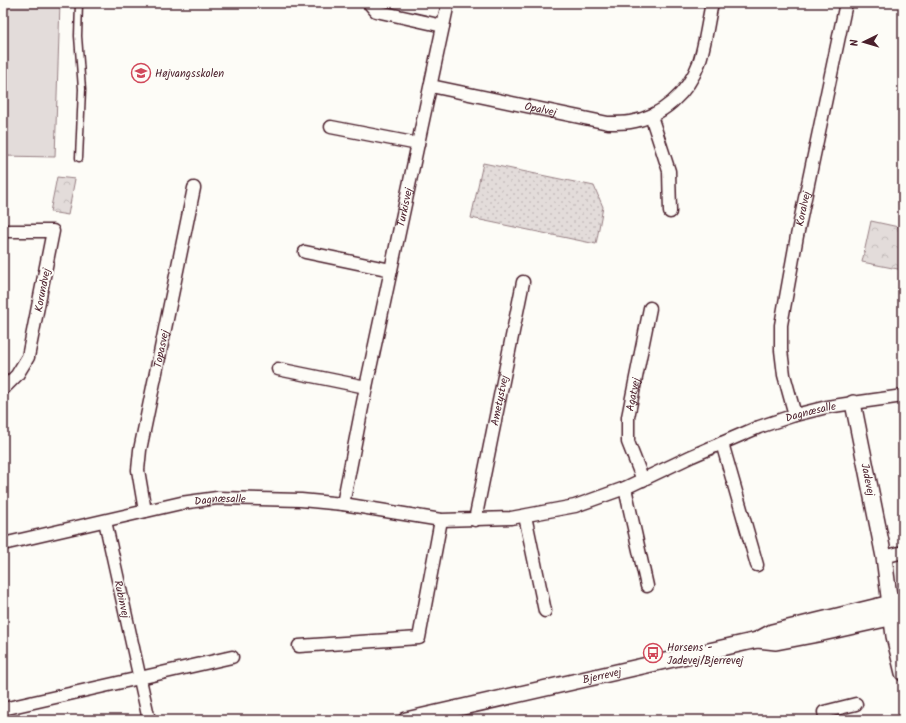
<svg xmlns="http://www.w3.org/2000/svg" width="906" height="723" viewBox="0 0 906 723" font-family="Kalam,sans-serif">
  <style>
    .grass { fill: url(#grass-dots); stroke: #967e82 }
    .park { fill: url(#park-crowns); stroke: #967e82 }
    .garden { fill: #e3dcda; stroke: #967e82 }
    .lines { fill: none; stroke-linecap: round; stroke-linejoin: round }
    .service-casing { stroke: #4a1f2b; stroke-width: 9 }
    .minor-casing { stroke: #4a1f2b; stroke-width: 15 }
    .tertiary-casing { stroke: #4a1f2b; stroke-width: 18 }
    .service { stroke: #fdfcf7; stroke-width: 6 }
    .minor { stroke: #fdfcf7; stroke-width: 12 }
    .tertiary { stroke: #fdfcf7; stroke-width: 15 }
    .labels { text-anchor: middle; stroke-width: 4; stroke-linejoin: round; paint-order: stroke }
    .poi-label { font-size: 11px; fill: #4a1f2b; stroke: #fdfcf7; text-anchor: start }
    .street-label { font-size: 11px; fill: #4a1f2b; stroke: #fdfcf7 }
  </style>
  <defs>
    <pattern id="grass-dots" width="8" height="8" patternUnits="userSpaceOnUse"><rect width="8" height="8" fill="#e3dcda"/><path d="M2 2h.1M6 6h.1" fill="none" stroke="#c4bcbb" stroke-width="1.8" stroke-linecap="round"/></pattern>
    <pattern id="park-crowns" width="20" height="18" patternUnits="userSpaceOnUse"><rect width="20" height="18" fill="#e3dcda"/><path d="M2 6a3 3 0 1 1 6 0M12 15a3 3 0 1 1 6 0" fill="none" stroke="#c4bcbb"/></pattern>
  </defs>
  <rect width="100%" height="100%" fill="#fdfcf7"/>
  <filter id="ink" filterUnits="userSpaceOnUse"><feTurbulence type="fractalNoise" baseFrequency=".025" numOctaves="2"/><feDisplacementMap in="SourceGraphic" scale="8" xChannelSelector="R" yChannelSelector="G"/><feConvolveMatrix kernelMatrix="1 2 1 2 8 2 1 2 1" color-interpolation-filters="sRGB"/></filter>
  <g filter="url(#ink)">
    <path class="grass" d="M483,163l111,23 9,21 -7,37 -125,-26z"/>
    <g class="park">
      <path d="M57,177l18,2 -7,36 -18,-3z"/>
      <path d="M871,221l32,7v42l-41,-8z"/>
    </g>
    <path class="garden" d="M3,3h57l-5,154 -52,-1z"/>
    <g class="lines">
      <defs>
        <path id="service" d="M79,3l-1,33 4,53 -3,69"/>
        <g id="minor">
          <path d="M369,3l7,8 67,15"/>
          <path id="s1" d="M431,86l177,37c7,0 15,0 22,-1 32,-5 58,-29 69,-59 6,-17 9,-42 13,-60"/>
          <path d="M651,116l18,55 1,41"/>
          <path d="M331,127l87,17"/>
          <path d="M3,231h50l-25,126 -11,18 -14,14"/>
          <path d="M305,252l86,18"/>
          <path d="M278,369l88,18"/>
          <path id="s2" d="M795,415l-11,-40 -3,-25v-25l16,-89 49,-233"/>
          <path d="M722,443l35,122"/>
          <path id="s3" d="M643,480l-15,-38v-25l22,-109"/>
          <path d="M625,488l22,98"/>
          <path id="s4" d="M343,504l23,-117 82,-384"/>
          <path id="s5" d="M145,511l-7,-41 2,-20 54,-262"/>
          <path d="M525,516l20,95"/>
          <path id="s6" d="M475,520l48,-238"/>
          <path id="s7" d="M105,521l44,199"/>
          <path id="s8" d="M3,544l178,-41 36,-5 84,2 42,4 98,16 70,-2 64,-12 50,-18 67,-32 67,-29 36,-12 32,-8 26,-4 50,-7"/>
          <path d="M884,557l19,-5"/>
          <path d="M299,646l120,-8 22,-118"/>
          <path d="M3,709l229,-52"/>
          <path d="M826,720l-2,-8 32,-8"/>
        </g>
        <g id="tertiary">
          <path id="s9" d="M853,403l31,154 10,79 9,37"/>
          <path d="M757,640l19,2 42,-8 85,-19"/>
          <path id="s10" d="M406,720l351,-80 15,-8 131,-32"/>
        </g>
      </defs>
      <use href="#service" class="service-casing"/>
      <use href="#minor" class="minor-casing"/>
      <use href="#tertiary" class="tertiary-casing"/>
      <use href="#service" class="service"/>
      <use href="#minor" class="minor"/>
      <use href="#tertiary" class="tertiary"/>
    </g>
  </g>
  <defs>
    <symbol id="school-ring" viewBox="-11 -11 22 22"><circle r="9.5" fill="#fdfcf7" stroke="#d1495b" stroke-width="1.5"/><path d="M0-5L7-2L0 1L-7-2ZM-4 1L0 2.5L4 1V4Q0 6-4 4Z" fill="#d1495b"/></symbol>
    <symbol id="bus-ring" viewBox="-11 -11 22 22"><circle r="9.5" fill="#fdfcf7" stroke="#d1495b" stroke-width="1.5"/><path d="M-5-6H5V4H4V6H2V4H-2V6H-4V4H-5ZM-3.5-4V0h7V-4ZM-3.5 1.2v1.5H-2V1.2ZM2 1.2v1.5H3.5V1.2Z" fill="#d1495b"/></symbol>
  </defs>
  <g fill-rule="evenodd">
    <use href="#school-ring" x="130" y="62" width="22" height="22"/>
    <use href="#bus-ring" x="642" y="642" width="22" height="22"/>
  </g>
  <g class="labels">
    <g class="poi-label">
      <text x="155" y="77">Højvangsskolen</text>
      <text x="667" y="651">Horsens -<tspan x="667" dy="13">Jadevej/Bjerrevej</tspan></text>
    </g>
    <g class="street-label">
      <text dy="4" stroke="none"><textPath href="#s1" startOffset="112">Opalvej</textPath></text>
      <text dy="4" stroke="none"><textPath href="#s4" startOffset="303">Turkisvej</textPath></text>
      <text dy="4" stroke="none"><textPath href="#s2" startOffset="210">Koralvej</textPath></text>
      <text transform="translate(42 290) rotate(-79)" y="4">Korundvej</text>
      <text dy="4" stroke="none"><textPath href="#s5" startOffset="165">Topasvej</textPath></text>
      <text dy="4" stroke="none"><textPath href="#s3" startOffset="89">Agatvej</textPath></text>
      <text dy="4" stroke="none"><textPath href="#s6" startOffset="122">Ametystvej</textPath></text>
      <text dy="4" stroke="none"><textPath href="#s8" startOffset="834">Dagnæsalle</textPath></text>
      <text dy="4" stroke="none"><textPath href="#s9" startOffset="78">Jadevej</textPath></text>
      <text dy="4" stroke="none"><textPath href="#s8" startOffset="222">Dagnæsalle</textPath></text>
      <text dy="4" stroke="none"><textPath href="#s7" startOffset="80">Rubinvej</textPath></text>
      <text dy="4" stroke="none"><textPath href="#s10" startOffset="201">Bjerrevej</textPath></text>
    </g>
  </g>
  <rect width="906" height="723" fill="none" stroke="#fdfcf7" stroke-width="16"/>
  <rect x="8" y="8" width="890" height="707" fill="none" stroke="#4a1f2b" stroke-width="1.5" filter="url(#ink)"/>
  <g transform="translate(864 42) rotate(265)" stroke="#fdfcf7" stroke-width="3" paint-order="stroke">
  <path d="M0-3L7 15L0 10L-7 15Z" fill="#4a1f2b"/>
  <text y="-6" font-size="11" font-weight="bold" text-anchor="middle" fill="#4a1f2b">N</text>
  </g>
</svg>
